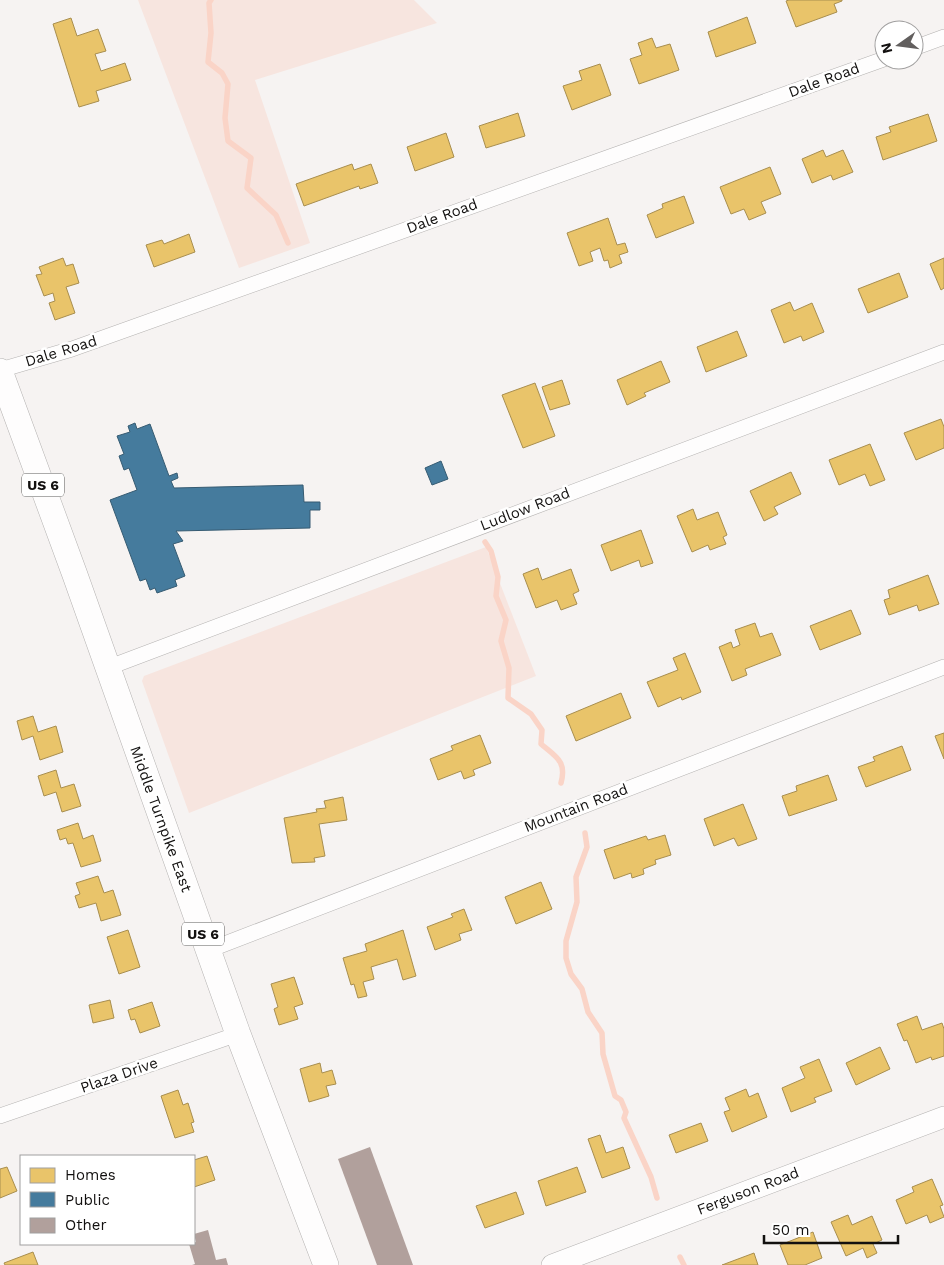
<svg xmlns="http://www.w3.org/2000/svg" width="944" height="1265" viewBox="0 0 944 1265" font-family="'Work Sans',sans-serif">
  <style>
    .green { fill: #f7e5df }
    .homes { fill: #e9c46a; stroke: #a88e4f }
    .public { fill: #457b9d; stroke: #365b72 }
    .lines { fill: none; stroke-linecap: round; stroke-linejoin: round }
    .stream { stroke: #fad4c7; stroke-width: 5.5 }
    .building { fill: #b1a09c }
    .street-casing { stroke: #b4b2b1; stroke-width: 16 }
    .secondary-casing { stroke: #b4b2b1; stroke-width: 22 }
    .primary-casing { stroke: #b4b2b1; stroke-width: 26 }
    .street { stroke: #fefdfd; stroke-width: 15 }
    .secondary { stroke: #fefdfd; stroke-width: 21 }
    .primary { stroke: #fefdfd; stroke-width: 25 }
    .labels { text-anchor: middle; stroke-width: 5; stroke-linejoin: round; paint-order: stroke }
    .shield { fill: #fff; stroke: #595857; stroke-width: 1 }
    .shield-label { font-size: 14px; font-weight: bold; fill: #12100f }
    .street-label { font-size: 15px; fill: #12100f; stroke: #fff }
  </style>
  <rect width="100%" height="100%" fill="#f6f3f2"/>
  <g class="green">
    <path d="M138,0h276l23,23 -182,57 55,163 -71,25z"/>
    <path d="M486,547l50,129 -347,137 -47,-132 2,-5z"/>
  </g>
  <g class="homes">
    <path d="M789,0h53v1l-8,3 3,8 -41,15 -10,-26z"/>
    <path d="M747,17l9,26 -40,14 -8,-25z"/>
    <path d="M71,18l6,18 21,-7 8,22 -11,3 6,17 24,-8 6,17 -35,11 3,10 -20,6 -26,-83z"/>
    <path d="M652,38l4,10 14,-4 9,26 -40,14 -9,-25 12,-4 -4,-12z"/>
    <path d="M600,64l11,31 -39,15 -9,-24 19,-6 -3,-9z"/>
    <path d="M518,113l7,23 -39,12 -7,-22z"/>
    <path d="M928,114l9,27 -54,19 -7,-23 15,-5 -2,-5z"/>
    <path d="M446,133l8,24 -39,14 -8,-24z"/>
    <path d="M823,150l3,7 17,-7 10,22 -20,8 -2,-5 -19,8 -10,-24z"/>
    <path d="M352,164l2,6 17,-6 7,19 -18,6 -1,-3 -55,20 -8,-22z"/>
    <path d="M770,167l11,27 -20,8 5,11 -17,7 -5,-11 -13,5 -11,-27z"/>
    <path d="M684,196l10,27 -38,15 -9,-23 16,-7 -1,-4z"/>
    <path d="M608,218l9,27 8,-2 3,9 -9,3 3,8 -12,5 -2,-8 -4,1 -4,-13 -10,4 3,9 -14,5 -12,-33z"/>
    <path d="M189,234l6,18 -41,15 -8,-22 16,-5 2,4z"/>
    <path d="M63,258l3,8 7,-2 6,19 -13,4 9,26 -20,7 -6,-17 6,-2 -2,-8 -9,3 -8,-21 6,-1 -3,-7z"/>
    <path d="M944,258v30l-3,2 -11,-26z"/>
    <path d="M899,273l9,24 -40,16 -10,-24z"/>
    <path d="M790,302l4,9 18,-8 12,29 -21,9 -2,-5 -17,7 -13,-33z"/>
    <path d="M737,331l10,25 -41,16 -9,-25z"/>
    <path d="M661,361l9,21 -26,11 2,3 -19,9 -10,-25z"/>
    <path d="M562,380l8,24 -20,6 -8,-23z"/>
    <path d="M535,383l20,53 -32,12 -21,-53z"/>
    <path d="M941,419l3,8v21l-28,12 -12,-27z"/>
    <path d="M870,444l15,36 -15,6 -5,-12 -26,11 -10,-25z"/>
    <path d="M791,472l10,22 -27,13 4,7 -14,7 -14,-30z"/>
    <path d="M693,509l4,11 21,-8 9,23 -4,2 3,7 -16,6 -2,-5 -16,7 -15,-36z"/>
    <path d="M641,530l12,33 -12,4 -2,-7 -28,11 -10,-26z"/>
    <path d="M538,568l4,12 29,-11 8,22 -6,3 4,10 -16,6 -4,-10 -21,8 -13,-34z"/>
    <path d="M928,575l11,29 -20,7 -2,-6 -28,10 -5,-15 6,-2 -2,-8z"/>
    <path d="M851,610l10,24 -41,16 -10,-24z"/>
    <path d="M755,623l5,14 12,-4 9,22 -36,14 2,6 -15,6 -13,-34 12,-5 2,6 7,-3 -5,-15z"/>
    <path d="M685,653l16,39 -19,8 -1,-3 -23,10 -11,-25 31,-12 -5,-12z"/>
    <path d="M621,693l10,25 -55,23 -10,-25z"/>
    <path d="M33,716l5,16 18,-6 7,26 -23,8 -7,-24 -11,4 -5,-19z"/>
    <path d="M944,733v26l-9,-23z"/>
    <path d="M480,735l11,28 -18,7 2,5 -11,4 -3,-8 -23,9 -8,-21 23,-9 -2,-4z"/>
    <path d="M902,746l9,24 -45,17 -8,-20 17,-6 -2,-4z"/>
    <path d="M56,770l5,18 13,-4 7,22 -19,6 -6,-20 -12,4 -6,-20z"/>
    <path d="M828,775l9,25 -48,16 -7,-20 15,-5 -1,-5z"/>
    <path d="M343,797l4,23 -28,4 6,32 -11,2 1,4 -23,1 -8,-45 33,-6 -1,-3 10,-1 -2,-7z"/>
    <path d="M743,804l14,35 -19,7 -4,-8 -20,8 -10,-27z"/>
    <path d="M78,823l5,16 10,-4 8,26 -20,6 -8,-24 -5,1 -2,-6 -6,2 -3,-10z"/>
    <path d="M665,835l6,20 -16,5 1,4 -13,5 1,5 -12,4 -1,-5 -17,6 -10,-29 42,-14 2,4z"/>
    <path d="M98,876l6,17 9,-3 8,25 -20,6 -5,-18 -17,5 -4,-12 5,-2 -4,-11z"/>
    <path d="M541,882l11,27 -36,15 -11,-27z"/>
    <path d="M464,909l8,21 -13,4 2,6 -26,10 -8,-23 26,-10 -2,-3z"/>
    <path d="M128,930l12,37 -21,7 -12,-37z"/>
    <path d="M403,930l13,46 -13,4 -6,-21 -26,8 3,12 -11,3 4,14 -9,2 -4,-14 -3,1 -8,-27 24,-7 -2,-7z"/>
    <path d="M294,977l9,27 -9,3 4,12 -19,6 -5,-16 4,-2 -7,-23z"/>
    <path d="M110,1000l4,18 -21,5 -4,-18z"/>
    <path d="M152,1002l8,24 -20,7 -5,-14 -4,1 -3,-10z"/>
    <path d="M917,1016l5,14 20,-7 2,6v27l-12,4 -1,-3 -15,6 -9,-23 -3,1 -7,-17z"/>
    <path d="M880,1047l10,22 -34,16 -10,-22z"/>
    <path d="M819,1059l13,32 -18,7 2,4 -25,10 -9,-24 23,-10 -5,-11z"/>
    <path d="M320,1063l2,10 10,-3 4,14 -10,2 3,10 -20,6 -9,-33z"/>
    <path d="M746,1089l3,8 9,-4 9,24 -35,15 -8,-20 6,-2 -5,-12z"/>
    <path d="M178,1090l5,15 5,-2 6,19 -3,1 3,9 -19,6 -14,-42z"/>
    <path d="M701,1123l7,18 -32,12 -7,-18z"/>
    <path d="M600,1135l6,18 17,-6 7,21 -28,10 -14,-39z"/>
    <path d="M207,1156l8,24 -21,7v-27z"/>
    <path d="M7,1167l10,24 -17,7v-29z"/>
    <path d="M577,1167l9,25 -40,14 -8,-25z"/>
    <path d="M932,1179l11,26 -3,1 4,11 -14,6 -3,-8 -21,9 -10,-24 18,-8 -2,-5z"/>
    <path d="M516,1192l8,22 -39,14 -9,-22z"/>
    <path d="M848,1215l4,10 20,-9 10,24 -9,4 4,9 -10,5 -4,-10 -17,8 -15,-34z"/>
    <path d="M813,1232l9,26 -17,7h-17l-8,-20z"/>
    <path d="M33,1252l5,13h-33l-1,-2z"/>
    <path d="M754,1253l4,12h-36z"/>
  </g>
  <g class="public">
    <path d="M135,423l2,6 13,-5 19,52 8,-3 1,5 -7,3 3,7 129,-3 1,17h16v8h-10v18l-134,3 7,10 -10,3 12,32 -10,4 2,6 -20,7 -2,-5 -5,2 -4,-11 -6,2 -30,-81 27,-10 -8,-22 -5,2 -5,-14 5,-2 -7,-18 13,-4 -2,-6z"/>
    <path d="M441,461l7,18 -16,6 -7,-17z"/>
  </g>
  <g class="lines">
    <g class="stream">
      <path d="M211,0l-2,3 2,30 -3,29 14,11 6,11 -3,34 3,23 23,17 -4,30 29,27 12,28"/>
      <path d="M485,542l6,9 7,26 -2,19 10,24 -5,21 8,27 -1,30 23,16 11,16 -1,14c15,13 26,17 20,39"/>
      <path d="M585,833l2,14 -11,30 1,25 -11,39v17l5,16 11,15 6,23 14,21 1,21 12,42 6,4 5,12 -2,6 27,59 6,21"/>
      <path d="M680,1257l4,8"/>
    </g>
  </g>
  <g class="building">
    <path d="M370,1147l43,118h-36l-39,-106z"/>
    <path d="M208,1230l8,30 10,-2 2,7h-36l3,-1 -6,-20 7,-2 -2,-8z"/>
  </g>
  <g class="lines">
    <defs>
      <g id="street">
        <path d="M914,48l30,-11"/>
        <path d="M0,370l72,-21 812,-290"/>
        <path d="M107,668l837,-316"/>
        <path d="M209,950l735,-283"/>
        <path d="M0,1116l238,-82"/>
      </g>
      <path id="secondary" d="M552,1265l392,-148"/>
      <path id="primary" d="M0,371l75,204 163,459 88,231"/>
    </defs>
    <use href="#street" class="street-casing"/>
    <use href="#secondary" class="secondary-casing"/>
    <use href="#primary" class="primary-casing"/>
    <use href="#street" class="street"/>
    <use href="#secondary" class="secondary"/>
    <use href="#primary" class="primary"/>
  </g>
  <g class="labels">
    <g class="shield">
      <rect x="22" y="473.5" width="42" height="23" rx="4"/>
      <rect x="182" y="922.5" width="42" height="23" rx="4"/>
    </g>
    <g class="shield-label">
      <text x="43" y="490">US 6</text>
      <text x="203" y="939">US 6</text>
    </g>
    <g class="street-label">
      <text transform="translate(824 80) rotate(-20)" y="5">Dale Road</text>
      <text transform="translate(442 216) rotate(-20)" y="5">Dale Road</text>
      <text transform="translate(61 351) rotate(-17)" y="5">Dale Road</text>
      <text transform="translate(525 509) rotate(-21)" y="5">Ludlow Road</text>
      <text transform="translate(576 808) rotate(-21)" y="5">Mountain Road</text>
      <text transform="translate(161 819) rotate(70)" y="5">Middle Turnpike East</text>
      <text transform="translate(119 1075) rotate(-19)" y="5">Plaza Drive</text>
      <text transform="translate(748 1191) rotate(-21)" y="5">Ferguson Road</text>
    </g>
  </g>
  <rect x="20" y="1155" width="175" height="90" fill="#ffffff" stroke="#a09f9f"/>
  <rect x="30" y="1168" width="25" height="15" fill="#e9c46a" stroke="#a09f9f"/>
  <text x="65" y="1180" font-size="15" fill="#12100f">Homes</text>
  <rect x="30" y="1192" width="25" height="15" fill="#457b9d" stroke="#a09f9f"/>
  <text x="65" y="1205" font-size="15" fill="#12100f">Public</text>
  <rect x="30" y="1218" width="25" height="15" fill="#b1a09c" stroke="#a09f9f"/>
  <text x="65" y="1230" font-size="15" fill="#12100f">Other</text>
  <g transform="translate(899 45) rotate(256)"><circle r="24" fill="#ffffff" stroke="#a09f9f"/>
  <path d="M0-4L9 19L0 12L-9 19Z" fill="#625f5e"/>
  <text y="-8" font-size="14" font-weight="bold" text-anchor="middle" fill="#12100f">N</text>
  </g>
  <path d="M764 1235v8h134v-8" fill="none" stroke="#12100f" stroke-width="2.5"/>
  <text x="772" y="1235" font-size="15" fill="#12100f" stroke="#ffffff" stroke-width="4" paint-order="stroke">50 m</text>
</svg>
